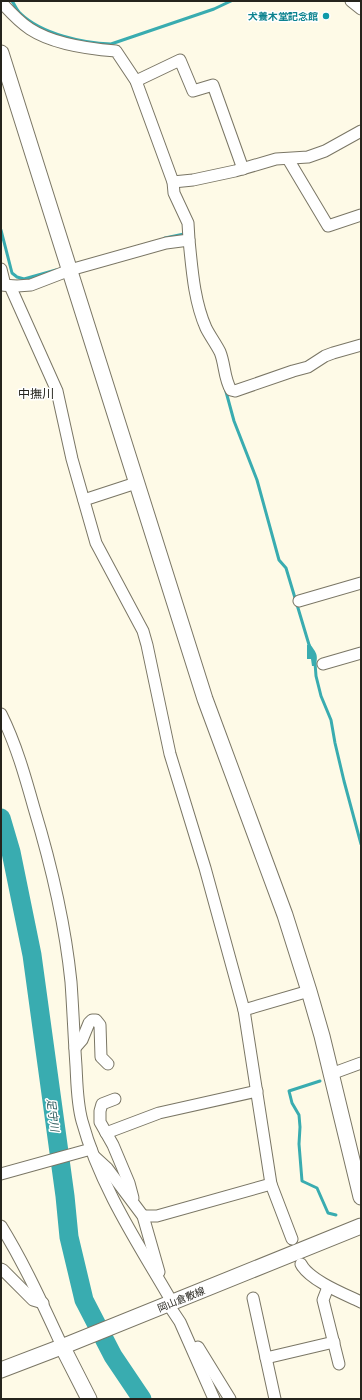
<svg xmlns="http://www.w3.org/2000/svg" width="362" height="1400" viewBox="0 0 362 1400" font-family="'Fira Sans','Noto Sans JP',sans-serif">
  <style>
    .water { fill: #39acb0 }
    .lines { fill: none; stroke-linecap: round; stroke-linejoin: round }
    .stream { stroke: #39acb0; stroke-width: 3 }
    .river { stroke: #39acb0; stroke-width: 19 }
    .street-casing { stroke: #7a7665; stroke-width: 13 }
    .secondary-casing { stroke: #7a7665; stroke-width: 17 }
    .street { stroke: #fff; stroke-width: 11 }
    .secondary { stroke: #fff; stroke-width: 15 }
    .culture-dot { fill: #0f9aa8; stroke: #fff; stroke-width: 1.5 }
    .labels { text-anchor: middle; stroke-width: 3; stroke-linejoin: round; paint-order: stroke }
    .culture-label { font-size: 10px; font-weight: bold; fill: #0d838f; stroke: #fff; text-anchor: end }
    .street-label { font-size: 10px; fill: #25241d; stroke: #fff }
    .water-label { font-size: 11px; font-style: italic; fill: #265657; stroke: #fff }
    .quarter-label { font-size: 12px; fill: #25241d; stroke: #fff }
  </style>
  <rect width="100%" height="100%" fill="#fefae7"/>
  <path class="water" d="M310,644c7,10 8,10 6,22h-4l-1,-7h-4v-14z"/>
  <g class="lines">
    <g class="stream">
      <path d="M12,1c3,4 5,10 9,13 21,20 62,29 90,30l103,-35 17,-8"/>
      <path d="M360,1l1,1"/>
      <path d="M1,230l11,43 5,4 7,2 32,-9"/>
      <path d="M165,238l19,-4v4"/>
      <path d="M225,388l9,33 23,59 22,80 7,8 24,80"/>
      <path d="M315,663l1,13 5,20 10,24 4,23 9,38 17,63"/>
      <path d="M320,1081l-31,10 3,12 7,12 1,12 -1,17 3,37 15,7 11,25 8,2"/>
    </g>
    <path class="river" d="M1,818l10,34 21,103 33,241 4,41 15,63 29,56 29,43"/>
    <defs>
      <g id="street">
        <path d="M351,1l10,8"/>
        <path d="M1,2c9,10 18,20 29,27 23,15 59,20 86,22l20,30 37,101 1,11 14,30 1,17 -23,3 -96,27 -39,15 -14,1 -16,-1"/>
        <path d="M136,81l44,-21 13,31 20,-6 30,84"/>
        <path d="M288,159l40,67 33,-11"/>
        <path d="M173,182l20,-2 42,-9 41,-12 32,-2 17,-6 36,-20"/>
        <path d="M189,240c3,29 5,61 17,88 4,8 10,16 14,24 5,12 4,27 11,38l4,1 58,-20 15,-4 17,-11 8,-3 28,-8"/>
        <path d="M1,269l4,16"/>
        <path d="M10,286l47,105 15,68 24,84 47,88 4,14 23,109 35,114 39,142 27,174 21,55"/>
        <path d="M84,500l52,-17"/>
        <path d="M299,601l62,-18"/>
        <path d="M323,664l38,-11"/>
        <path d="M1,714c15,30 24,62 33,94 17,56 31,115 37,174 2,28 3,56 5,84 1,18 1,37 6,55 18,66 57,124 90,181"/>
        <path d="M244,1010l65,-19"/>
        <path d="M75,1048l7,-8 7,-17 3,-3h4l4,5 1,32 7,7"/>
        <path d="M331,1074l30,-11"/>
        <path d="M115,1099l-13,5 -2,7v11l13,23 16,38 4,15"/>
        <path d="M106,1133l53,-20 98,-22"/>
        <path d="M95,1157l12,11 36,48 16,56"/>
        <path d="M1,1174l90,-25"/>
        <path d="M143,1216h14l114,-32"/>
        <path d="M1,1226c24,39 42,79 61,120"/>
        <path d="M301,1264c8,16 43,30 60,38"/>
        <path d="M1,1269l2,1 30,30 10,3"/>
        <path d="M328,1287l-5,13 16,64"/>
        <path d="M253,1298l22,101"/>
        <path d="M168,1304l12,18 34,77"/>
        <path d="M198,1347l32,52"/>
        <path d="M266,1358l68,-16"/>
      </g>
      <g id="secondary">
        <path d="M1,53l204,646 80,216 24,76 13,45 39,161"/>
        <path d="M62,1346l27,53"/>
        <path d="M1,1370l68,-26 292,-118"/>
      </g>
    </defs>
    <use href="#street" class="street-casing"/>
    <use href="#secondary" class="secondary-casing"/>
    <use href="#street" class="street"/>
    <use href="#secondary" class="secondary"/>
  </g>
  <circle class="culture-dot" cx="326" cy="16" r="4"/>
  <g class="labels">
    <g class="culture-label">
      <text x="318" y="20">犬養木堂記念館</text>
    </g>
    <g class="street-label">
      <text transform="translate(181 1299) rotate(-22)" y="4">岡山倉敷線</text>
    </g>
    <g class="water-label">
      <text transform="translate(53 1115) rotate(83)" y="4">足守川</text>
    </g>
    <g class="quarter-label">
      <text x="36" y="398">中撫川</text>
    </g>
  </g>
  <rect width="362" height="1400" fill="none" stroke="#25241d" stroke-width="4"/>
</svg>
